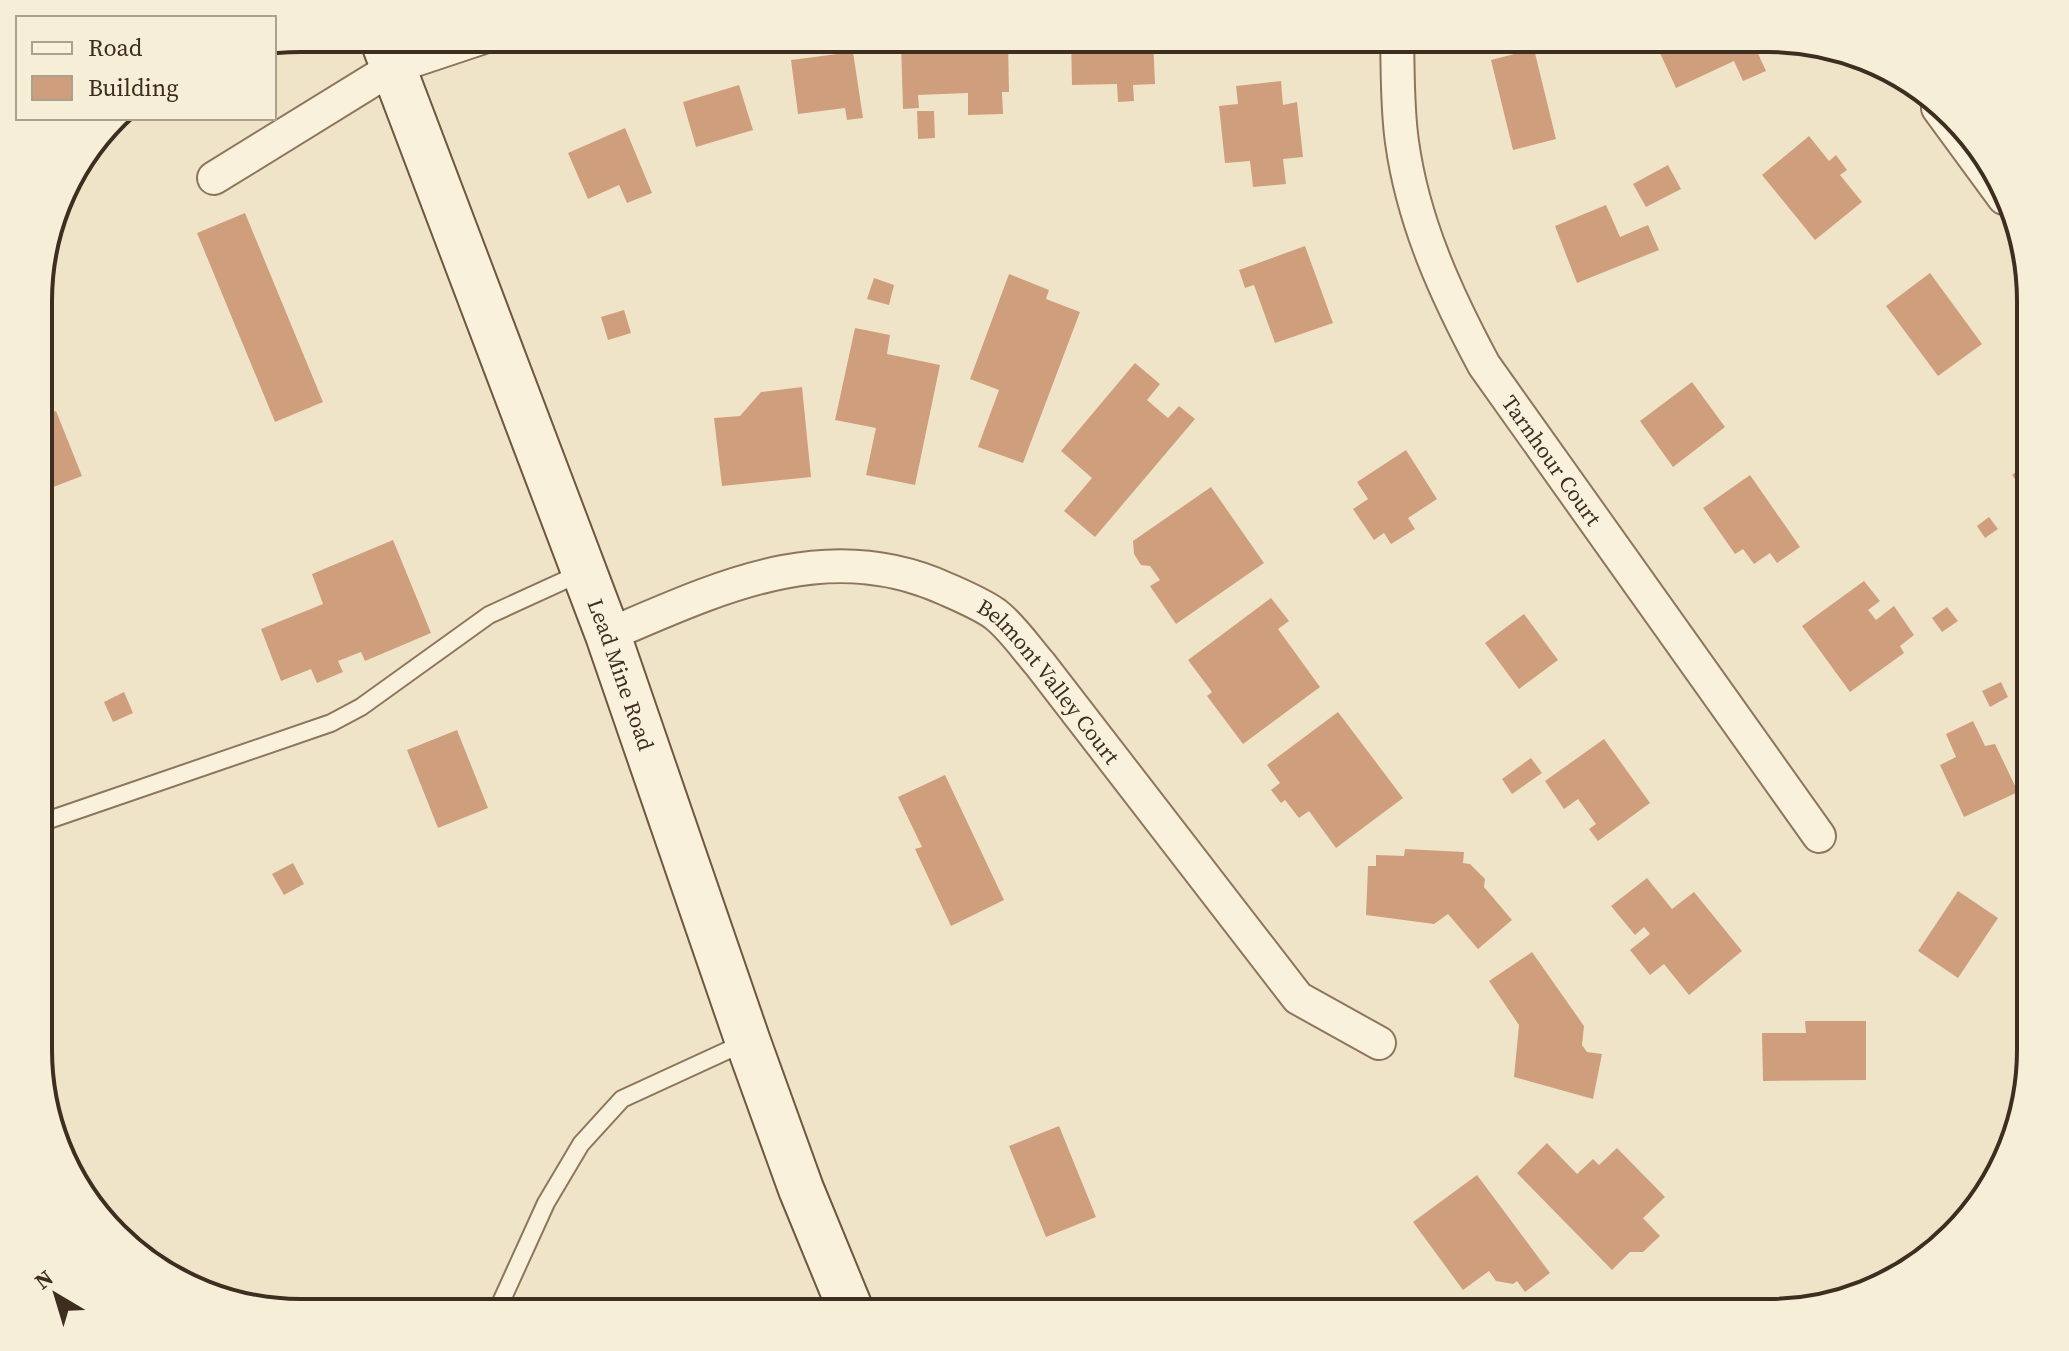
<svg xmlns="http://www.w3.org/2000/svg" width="2069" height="1351" viewBox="0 0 2069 1351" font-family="'Source Serif 4',serif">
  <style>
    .building { fill: #cf9f7d }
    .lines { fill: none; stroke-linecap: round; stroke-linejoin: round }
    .lane-casing { stroke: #8d765c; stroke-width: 20 }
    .street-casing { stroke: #8d765c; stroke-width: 36 }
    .secondary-casing { stroke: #6f573f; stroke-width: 48 }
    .lane { stroke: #faf1dc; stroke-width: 16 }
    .street { stroke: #faf1dc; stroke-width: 32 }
    .secondary { stroke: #faf1dc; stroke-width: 44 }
    .labels { text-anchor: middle; stroke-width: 8; stroke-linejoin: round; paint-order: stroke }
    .street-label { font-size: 22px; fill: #3d2e20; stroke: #f7eed8 }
    .rim { fill: none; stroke: #3d2e20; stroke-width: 4 }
  </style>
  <rect width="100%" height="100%" fill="#f0e4c8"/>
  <g class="building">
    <path d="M1071,38h82l2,46 -22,1 1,16 -16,1 -1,-18 -45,1z"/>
    <path d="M1680,38h71l15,33 -23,10 -9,-20 -58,27 -16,-35 22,-10z"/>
    <path d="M1008,40l1,52h-7l1,22 -35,1v-22l-50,2 1,13 -16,1 -2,-65z"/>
    <path d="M1534,49l22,90 -43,11 -22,-90z"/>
    <path d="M853,52l10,66 -16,2 -2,-12 -47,6 -7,-54z"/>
    <path d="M1281,81l2,24 14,-3 6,55 -20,2 3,25 -33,3 -3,-26 -25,2 -6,-57 19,-2 -2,-18z"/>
    <path d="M739,85l14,45 -57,17 -13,-45z"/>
    <path d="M917,111h17l1,27 -17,1z"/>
    <path d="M625,128l27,65 -25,10 -8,-18 -31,14 -20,-46z"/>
    <path d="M1809,136l20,25 7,-6 11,15 -7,5 22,27 -47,38 -53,-65z"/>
    <path d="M1668,165l13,24 -35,18 -13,-23z"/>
    <path d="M1606,205l14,32 28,-12 11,25 -82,33 -22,-57z"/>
    <path d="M245,213l78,189 -48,20 -78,-189z"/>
    <path d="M1305,246l28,77 -58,20 -21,-58 -9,3 -6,-18z"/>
    <path d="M1930,273l52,71 -44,32 -52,-70z"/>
    <path d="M1009,274l40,16 -3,9 34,13 -57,151 -45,-16 21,-57 -29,-11z"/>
    <path d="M874,278l20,7 -5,20 -22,-6z"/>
    <path d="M624,310l7,23 -23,7 -7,-23z"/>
    <path d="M855,328l35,7 -3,19 53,11 -25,120 -49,-10 10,-47 -41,-8z"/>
    <path d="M1135,363l25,21 -13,16 21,18 11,-12 16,13 -100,118 -31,-26 28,-33 -31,-27z"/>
    <path d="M1692,382l33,45 -52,40 -33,-46z"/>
    <path d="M802,387l9,90 -89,9 -8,-68 26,-2 21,-24z"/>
    <path d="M56,411l26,65 -42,16v-76z"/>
    <path d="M1406,450l31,49 -29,19 7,11 -24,15 -7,-11 -10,7 -21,-31 15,-10 -11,-17z"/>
    <path d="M2030,461v39l-18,-25z"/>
    <path d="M1750,475l50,72 -23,16 -7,-10 -16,11 -11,-15 -8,5 -32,-46z"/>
    <path d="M1211,487l53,76 -88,61 -26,-38 10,-6 -10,-14 -9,-1 -7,-11 -1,-13z"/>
    <path d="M1989,517l9,12 -13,9 -8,-12z"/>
    <path d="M393,540l38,93 -66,28 -4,-9 -23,9 5,11 -26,11 -6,-14 -30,12 -20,-52 62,-25 -11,-30z"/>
    <path d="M1864,581l16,20 -12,9 8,10 18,-14 20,29 -14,11 4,7 -54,39 -48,-66z"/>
    <path d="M1271,598l18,23 -11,8 42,58 -77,57 -36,-48 5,-4 -24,-32z"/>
    <path d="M1947,607l11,14 -16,11 -10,-14z"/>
    <path d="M1524,614l34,46 -39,29 -34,-46z"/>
    <path d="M2001,682l7,15 -18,10 -8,-16z"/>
    <path d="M124,692l9,21 -20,9 -9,-20z"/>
    <path d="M1338,712l65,86 -67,50 -27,-37 -10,7 -14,-18 -4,3 -10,-13 9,-7 -13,-18z"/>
    <path d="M1973,721l12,25 10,-2 23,48 -54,25 -24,-52 16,-8 -10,-23z"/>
    <path d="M457,730l31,78 -50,20 -31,-78z"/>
    <path d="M1604,739l46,64 -52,38 -9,-12 7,-5 -18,-25 -14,10 -19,-28z"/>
    <path d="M1531,758l11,15 -30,21 -10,-15z"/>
    <path d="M945,775l59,125 -53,26 -36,-77 7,-2 -24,-50z"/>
    <path d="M1405,849l59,3 -1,11 7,1 15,15 -1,8 28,33 -34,29 -30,-35 -14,10 -68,-9 2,-49h8v-11l28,1z"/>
    <path d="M293,863l11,21 -20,11 -12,-21z"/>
    <path d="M1647,878l25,31 22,-17 48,59 -53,44 -25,-31 -14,11 -20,-25 20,-16 -6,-7 -9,8 -24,-29z"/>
    <path d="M1958,891l40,27 -40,60 -40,-27z"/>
    <path d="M1532,952l52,74 -2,19 5,7 15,2 -9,45 -79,-22 5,-52 -30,-44z"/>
    <path d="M1805,1021h61v59l-103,1 -1,-48h44z"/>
    <path d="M1059,1126l37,91 -50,20 -37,-91z"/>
    <path d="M1547,1143l30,31 16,-15 6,6 18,-17 48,49 -22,21 17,18 -17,16h-13l-18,18 -95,-97z"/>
    <path d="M1477,1175l73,98 -25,19 -8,-11 -4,3 -17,-3 -7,-10 -26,19 -50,-68z"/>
  </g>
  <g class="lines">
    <defs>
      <g id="lane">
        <path d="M40,823l291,-100 30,-16 128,-92 94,-43"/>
        <path d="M496,1313l50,-110 35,-59 41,-45 124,-57"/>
      </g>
      <g id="street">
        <path id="s1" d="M1397,38c1,35 0,69 5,104 11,80 44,152 82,223l335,471"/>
        <path d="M1938,108l66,90"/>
        <path d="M214,178l180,-111 87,-29"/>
        <path id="s2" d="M608,635c112,-48 220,-100 338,-46 16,7 35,15 49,25 17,13 31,34 45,50l258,334 81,45"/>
      </g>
      <g id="secondary">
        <path id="s3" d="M382,38l226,597 140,407 53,147 51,124"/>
      </g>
    </defs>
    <use href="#lane" class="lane-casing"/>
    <use href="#street" class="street-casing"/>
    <use href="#secondary" class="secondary-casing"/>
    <use href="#lane" class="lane"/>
    <use href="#street" class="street"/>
    <use href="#secondary" class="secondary"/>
  </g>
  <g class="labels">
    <g class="street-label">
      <text dy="8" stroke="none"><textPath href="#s1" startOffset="460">Tarnhour Court</textPath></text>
      <text dy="8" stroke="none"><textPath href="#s3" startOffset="680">Lead Mine Road</textPath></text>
      <text dy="8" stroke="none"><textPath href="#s2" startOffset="494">Belmont Valley Court</textPath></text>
    </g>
  </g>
  <path d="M0 0H2069V1351H0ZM301 52H1768A249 249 0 0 1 2017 301V1050A249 249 0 0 1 1768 1299H301A249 249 0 0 1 52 1050V301A249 249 0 0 1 301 52Z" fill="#f7eed8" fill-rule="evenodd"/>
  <path class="rim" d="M301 52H1768A249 249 0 0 1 2017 301V1050A249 249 0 0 1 1768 1299H301A249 249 0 0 1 52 1050V301A249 249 0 0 1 301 52Z"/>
  <rect x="16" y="16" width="260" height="104" fill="#f7eed8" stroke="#ada18e" stroke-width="2"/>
  <rect x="32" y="42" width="40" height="12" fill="#faf1dc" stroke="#ada18e" stroke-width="2"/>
  <text x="88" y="56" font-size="24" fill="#3d2e20">Road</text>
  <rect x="32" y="76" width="40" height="24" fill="#cf9f7d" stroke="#ada18e" stroke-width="2"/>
  <text x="88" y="96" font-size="24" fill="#3d2e20">Building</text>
  <g transform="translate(56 1295) rotate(322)" stroke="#f7eed8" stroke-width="6" paint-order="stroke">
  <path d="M0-6L14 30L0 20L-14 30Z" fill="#3d2e20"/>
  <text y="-12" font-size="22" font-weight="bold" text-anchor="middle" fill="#3d2e20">N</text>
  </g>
</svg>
